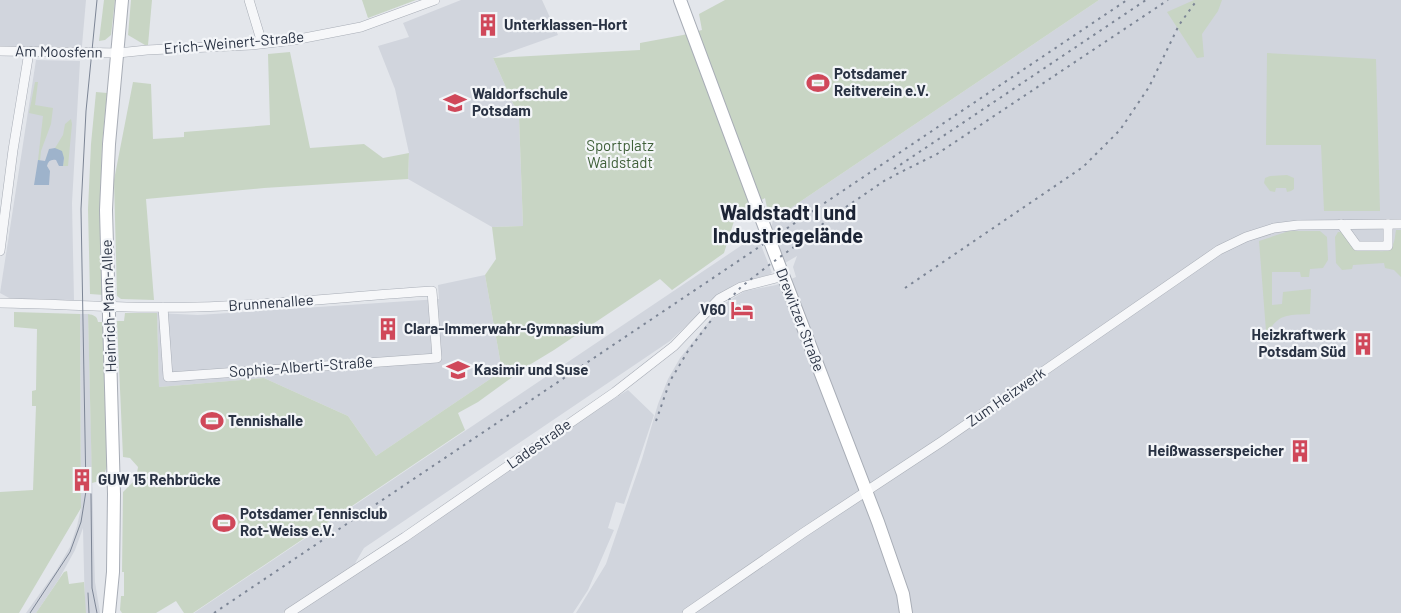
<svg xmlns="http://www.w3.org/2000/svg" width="1401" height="613" viewBox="0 0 1401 613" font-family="Barlow,sans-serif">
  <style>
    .built { fill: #d1d5dd }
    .green { fill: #c8d5c4 }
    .water { fill: #9eb3cb }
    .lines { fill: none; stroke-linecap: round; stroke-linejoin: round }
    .street-casing { stroke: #a8adb6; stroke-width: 10 }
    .secondary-casing { stroke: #a8adb6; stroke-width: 14 }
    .street { stroke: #f6f7f9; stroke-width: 9 }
    .secondary { stroke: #fff; stroke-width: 12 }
    .tram { stroke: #7c8595; stroke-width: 1 }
    .rail { stroke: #7c8595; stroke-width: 2; stroke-dasharray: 2.5 5; stroke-linecap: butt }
    .labels { text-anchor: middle; stroke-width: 4.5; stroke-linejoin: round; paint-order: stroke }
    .poi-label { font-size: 15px; font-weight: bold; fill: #2a3344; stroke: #f3f5f8; text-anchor: start }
    .street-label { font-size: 15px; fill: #2a3344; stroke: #f3f5f8 }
    .park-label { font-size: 15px; fill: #3e5f38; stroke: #f3f5f8 }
    .district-label { font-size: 20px; font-weight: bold; fill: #1c2435; stroke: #f3f5f8 }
  </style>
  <rect width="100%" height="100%" fill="#e3e6eb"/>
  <g class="built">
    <path d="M0,0h86l-5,57 -81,-1z"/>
    <path d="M461,0h81l16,35 -65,23 26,59 4,109 -31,1 -84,-48 1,-26 -14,-64 -17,-43 31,-9 -6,-14z"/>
    <path d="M1099,0h302v613h-825l30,-49 36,-105 16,-55 10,-25 12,-21 42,-53 23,-14 31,-6 20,-8 -3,-10 4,-11 -12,7 -14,-34 2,-9z"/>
    <path d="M36,60l44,1 -8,142 2,97 -63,-1 -11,-6z"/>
    <path d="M757,235l15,38 -4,2 -31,8 -17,11 -50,47 -306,207 -10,17 -71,48h-89z"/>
    <path d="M485,275l17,96 -126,85 -28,-40 -84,-38 -105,9 -2,-74 41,2 241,-16 -1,-14z"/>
    <path d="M80,314h8l6,237 1,31 5,31h-15l-2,-85 -8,22 -16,29 -23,34h-10l30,-42 14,-24 7,-21 4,-18z"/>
    <path d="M628,390l26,25 -30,89 -8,-2 -8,26 6,2 -26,60 -15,23h-277l282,-192z"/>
  </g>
  <g class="green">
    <path d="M104,0h11l-4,35 -6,5 -6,1z"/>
    <path d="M131,0h21l-4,45h-3l-17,-10z"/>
    <path d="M362,0h54l-48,18z"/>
    <path d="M725,0h374l-326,220 -3,2 -5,-24 -19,11 -11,9 -11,35 -52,37 -12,-11 -106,71 -28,17 -48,35 -20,11 7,17 -272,183h-9l-8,-12 -20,12h-34l-2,-3 1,-14h3v-24h-2l1,-80 13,-13 2,-12 -8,-9 -7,-1 -6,-136h7l1,-8h32l2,74 105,-9 84,38 28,40 126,-85 -17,-96 11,-16 -4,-32 31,-1 -4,-109 -26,-59 147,-8v-7l43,-8 19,-5 -3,-16z"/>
    <path d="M1194,0h28l-4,11 -16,23 2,23 -7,1 -30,-46z"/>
    <path d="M290,52l20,96 54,-4 19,14 26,-5 -1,26 -144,9 -118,11 8,101 -33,-1 -4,-3 -3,-116 19,-98 18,2 2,55 31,-2v-5l86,-7 -2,-71z"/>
    <path d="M1267,53l109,6 4,152h-56l-3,-66h-55z"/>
    <path d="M35,82h3l-3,23 18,3 -2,16 -10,27 -1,10 -2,-1 5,-44 -14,-3z"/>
    <path d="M96,92l11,1 -5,51 -2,62 4,89 -14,-1 -2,-85 3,-65z"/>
    <path d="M71,119l1,5 -4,42h-5l1,-8 -9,-10 8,-13 2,-11z"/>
    <path d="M1287,175l7,3v11l-3,2 -4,1 -1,-4h-10l-1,4 -5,-1 -6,-8 1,-5 5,-2z"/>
    <path d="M1396,230h5v47l-7,-7 -9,-2 -1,-5 -31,2 -1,4 -10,1 -6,-7 -1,-26 3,-5h3c9,8 41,29 51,14 3,-4 3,-11 4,-16z"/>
    <path d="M1289,231h31l7,6 1,23 -5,8 -13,1 -1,8h-8l-1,-5h-28v33l10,-1 1,-12 28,-3 -1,25c-19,1 -31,-1 -41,17h-3l-7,-90z"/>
    <path d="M14,312l66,2 1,194 -62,105h-19v-121l33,-2 3,-84h-4v-15l4,-1 1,-61 -23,-2z"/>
    <path d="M88,314c6,1 9,2 10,8h6l4,141c-3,9 -5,18 -16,20z"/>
    <path d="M67,571l2,13 15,-2 2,31h-50l28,-41z"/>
  </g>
  <path class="water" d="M55,148l7,3 2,7 -1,8h-4l-3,-6c-5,-1 -8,1 -9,6l3,5 -1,14h-15l4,-25 7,1 4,-12z"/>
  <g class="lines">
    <defs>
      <g id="street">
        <path d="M249,0l13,43"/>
        <path d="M0,51l118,2 29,-3 104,-5 43,-5 67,-13 74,-27"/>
        <path d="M1341,224l16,22h31v-22"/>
        <path d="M0,251l13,-101 16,-98"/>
        <path d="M0,303c66,1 132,6 197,4 79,-2 157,-11 235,-16l5,67 -269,19 -5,-70"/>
        <path d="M289,613l116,-76 210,-145 59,-46 45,-47 22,-12 43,-11"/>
        <path d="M687,613l116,-80 138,-91 278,-192 27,-13 28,-9 24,-3 103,-1"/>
      </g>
      <g id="secondary">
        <path d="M680,0l86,231 112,291 25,72 3,19"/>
        <path d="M109,613l4,-41 1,-78 -8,-284 3,-66 13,-144"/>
      </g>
    </defs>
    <use href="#street" class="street-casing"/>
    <use href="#secondary" class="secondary-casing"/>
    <use href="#street" class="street"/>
    <use href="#secondary" class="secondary"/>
    <g class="tram">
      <path d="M91,494l1,94 5,25"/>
      <path d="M88,593l1,20"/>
      <path d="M30,613l40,-61 11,-30 5,-31 -5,-282 5,-98 11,-111"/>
    </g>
    <g class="rail">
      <path d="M894,169l252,-169"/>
      <path d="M905,288l178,-121 37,-37 29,-43 30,-62 18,-25"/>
      <path d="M656,421l14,-40 18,-30 28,-37 25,-27 28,-22 29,-21 32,-26 54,-37 15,-8 38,-19 231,-154"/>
      <path d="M214,613l913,-613"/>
    </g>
  </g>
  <defs>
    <symbol id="building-bare" viewBox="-9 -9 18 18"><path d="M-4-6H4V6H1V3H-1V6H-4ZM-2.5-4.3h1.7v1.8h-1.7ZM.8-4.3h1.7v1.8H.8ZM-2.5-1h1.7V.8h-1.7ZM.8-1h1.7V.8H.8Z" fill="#d0485a" stroke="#f3f5f8" stroke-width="2.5" paint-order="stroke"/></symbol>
    <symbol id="stadium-bare" viewBox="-9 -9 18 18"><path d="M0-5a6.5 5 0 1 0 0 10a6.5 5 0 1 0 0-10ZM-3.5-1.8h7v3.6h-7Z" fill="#d0485a" stroke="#f3f5f8" stroke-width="2.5" paint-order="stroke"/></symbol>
    <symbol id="school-bare" viewBox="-9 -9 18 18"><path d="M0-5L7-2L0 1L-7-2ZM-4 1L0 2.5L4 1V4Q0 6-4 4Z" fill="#d0485a" stroke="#f3f5f8" stroke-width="2.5" paint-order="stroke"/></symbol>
    <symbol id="hotel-bare" viewBox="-9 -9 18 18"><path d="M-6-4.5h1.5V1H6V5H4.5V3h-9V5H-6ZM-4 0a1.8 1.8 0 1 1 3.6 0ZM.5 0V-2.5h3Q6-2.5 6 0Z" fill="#d0485a" stroke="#f3f5f8" stroke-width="2.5" paint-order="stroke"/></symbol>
  </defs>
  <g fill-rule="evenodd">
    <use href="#building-bare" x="472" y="9" width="32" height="32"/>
    <use href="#stadium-bare" x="802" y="67" width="32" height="32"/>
    <use href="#school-bare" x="439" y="87" width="32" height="32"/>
    <use href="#hotel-bare" x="726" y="294" width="32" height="32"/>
    <use href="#building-bare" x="372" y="313" width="32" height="32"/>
    <use href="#building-bare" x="1347" y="328" width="32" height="32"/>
    <use href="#school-bare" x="442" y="354" width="32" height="32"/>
    <use href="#stadium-bare" x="196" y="405" width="32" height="32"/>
    <use href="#building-bare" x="1284" y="435" width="32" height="32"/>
    <use href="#building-bare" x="66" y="464" width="32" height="32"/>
    <use href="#stadium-bare" x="208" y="507" width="32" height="32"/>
  </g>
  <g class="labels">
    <g class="poi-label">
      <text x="504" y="30">Unterklassen-Hort</text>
      <text x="834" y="79">Potsdamer<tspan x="834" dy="17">Reitverein e.V.</tspan></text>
      <text x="472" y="99">Waldorfschule<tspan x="472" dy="17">Potsdam</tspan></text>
      <text x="726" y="315" text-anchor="end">V60</text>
      <text x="404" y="334">Clara-Immerwahr-Gymnasium</text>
      <text x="1346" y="340" text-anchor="end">Heizkraftwerk<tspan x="1346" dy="17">Potsdam Süd</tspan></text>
      <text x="474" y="375">Kasimir und Suse</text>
      <text x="228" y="426">Tennishalle</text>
      <text x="1284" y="456" text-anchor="end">Heißwasserspeicher</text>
      <text x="98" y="485">GUW 15 Rehbrücke</text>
      <text x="240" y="519">Potsdamer Tennisclub<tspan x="240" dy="17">Rot-Weiss e.V.</tspan></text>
    </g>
    <g class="street-label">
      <text transform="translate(234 43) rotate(-5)" y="5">Erich-Weinert-Straße</text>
      <text transform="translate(59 52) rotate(1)" y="5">Am Moosfenn</text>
      <text transform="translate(271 303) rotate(-4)" y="5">Brunnenallee</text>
      <text transform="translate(109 306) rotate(-92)" y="5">Heinrich-Mann-Allee</text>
      <text transform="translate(800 320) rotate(69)" y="5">Drewitzer Straße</text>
      <text transform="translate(301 367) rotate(-4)" y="5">Sophie-Alberti-Straße</text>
      <text transform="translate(1006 397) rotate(-35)" y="5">Zum Heizwerk</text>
      <text transform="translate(539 444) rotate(-35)" y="5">Ladestraße</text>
    </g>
    <g class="park-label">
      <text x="620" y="151">Sportplatz<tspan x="620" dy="17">Waldstadt</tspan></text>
    </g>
    <g class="district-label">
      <text x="788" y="220">Waldstadt I und<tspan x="788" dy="23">Industriegelände</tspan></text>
    </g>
  </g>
</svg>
